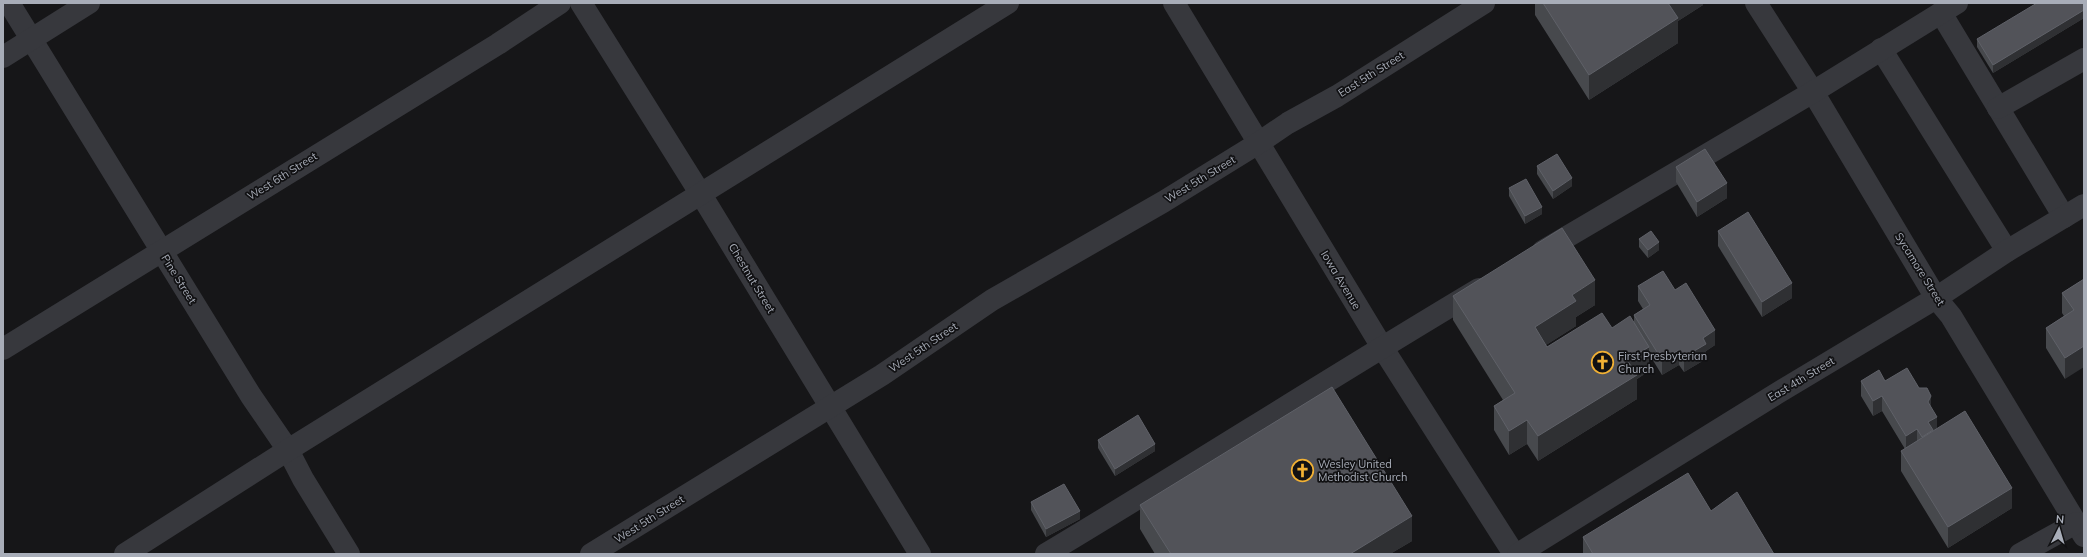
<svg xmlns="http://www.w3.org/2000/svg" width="2087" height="557" viewBox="0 0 2087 557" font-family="Mulish,sans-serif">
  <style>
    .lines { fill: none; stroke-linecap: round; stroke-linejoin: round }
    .minor { stroke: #37383d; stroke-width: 22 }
    .wall { fill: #47494d }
    .shaded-wall { fill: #2f3033 }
    .building { fill: #525359; stroke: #5f6168 }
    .labels { text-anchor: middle; stroke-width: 3.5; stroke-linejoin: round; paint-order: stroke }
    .street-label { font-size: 11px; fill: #a8adb8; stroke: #111113 }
    .poi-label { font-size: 11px; fill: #a8adb8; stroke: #111113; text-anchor: start }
  </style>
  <rect width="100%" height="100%" fill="#161618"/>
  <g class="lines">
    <g class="minor">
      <path d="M9,3l242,393 37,54 15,29 46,75"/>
      <path d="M581,3l124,198 215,353"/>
      <path d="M1174,3l208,344 132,207"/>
      <path d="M1756,3l57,89 123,206 15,18 133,220"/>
      <path d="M1941,13l123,204"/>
      <path d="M1881,49l126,202"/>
      <path d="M3,57l86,-54"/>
      <path d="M1998,108l86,-49"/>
      <path d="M1543,251l270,-159 144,-89"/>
      <path d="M3,349l495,-305 62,-41"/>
      <path d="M125,554l163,-104 720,-447"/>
      <path d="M591,554l291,-179 110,-75 171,-98 94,-58 31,-21 49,-27 147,-93"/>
      <path d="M1046,554c145,-87 287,-178 433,-265"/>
      <path d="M1518,554l258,-160 160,-96 71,-47 77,-46"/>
      <path d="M2020,554l56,-31"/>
    </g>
  </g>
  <g class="wall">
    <path d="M1535,3h168v2l-25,16v22l-89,57 -54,-85z"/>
    <path d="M2084,3v15l-91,55 -16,-26v-8z"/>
    <path d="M1537,166l35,20 -19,13 -16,-25z"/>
    <path d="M1676,167l51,31 -30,19 -21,-35z"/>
    <path d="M1509,188l33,26 -17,10 -16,-28z"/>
    <path d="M1718,231l74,67 -30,19 -44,-71z"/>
    <path d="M1639,239l20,11 -11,8 -9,-11z"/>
    <path d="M2084,279l-19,100 -19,-31v-20l18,-12 -2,-3v-20z"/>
    <path d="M1638,286l37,4 40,55 -9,6v8l-22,13 -5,-7 -17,10 -13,-21v17l-12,8v20l-99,62 -11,-17 -18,11 -15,-25v-24l9,-6 -50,-80v-24l142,9 -19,12v9l-30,19 1,2 65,-19 22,-5v-8l9,-6 -5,-8z"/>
    <path d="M1861,381h24l46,26 6,21 75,80 -64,40 -47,-77v-20l4,-2 -23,-38 -9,5 -12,-20z"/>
    <path d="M1098,440l57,11 -40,25 -17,-28z"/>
    <path d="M1031,502l49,17 -34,18 -15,-27z"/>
    <path d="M1140,505l272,36 -22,13h-235l-15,-25z"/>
    <path d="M1711,511l63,43h-191v-17z"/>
  </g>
  <g class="shaded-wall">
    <path d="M1668,3h35v2l-25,16v22l-89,57v-25z"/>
    <path d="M2084,10v8l-91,55v-8z"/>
    <path d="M1572,178v8l-19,13v-8z"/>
    <path d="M1727,183v15l-30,19v-15z"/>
    <path d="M1542,207v7l-17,10v-8z"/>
    <path d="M1659,242v8l-11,8v-8z"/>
    <path d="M1595,280v25l-19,12v9l-41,26v-25l37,-32z"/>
    <path d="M1792,283v15l-30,19v-15z"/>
    <path d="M1715,330v15l-9,6v8l-22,13v-15l19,-19z"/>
    <path d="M2084,346v21l-19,12v-21z"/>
    <path d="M1649,347v24l-12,8v20l-99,62v-25l89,-76z"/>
    <path d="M1679,350v15l-17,10v-15z"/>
    <path d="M1882,396v15l-9,5v-15z"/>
    <path d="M1931,396v15l-3,-9z"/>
    <path d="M1937,417v15l-4,2 -5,-12z"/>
    <path d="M1527,420v24l-18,11v-24z"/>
    <path d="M1917,429v15l-11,7v-15z"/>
    <path d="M1155,444v7l-40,25v-7z"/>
    <path d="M2012,488v20l-64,40v-21z"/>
    <path d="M1080,511v8l-34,18v-8z"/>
    <path d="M1412,516v25l-22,13h-40z"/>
  </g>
  <g class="building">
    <path d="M1543,3h125l10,15 -89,57z"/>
    <path d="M2037,3h47v7l-91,55 -16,-26z"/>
    <path d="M1705,149l22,34 -30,19 -21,-35z"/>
    <path d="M1557,154l15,24 -19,13 -16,-25z"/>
    <path d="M1526,179l16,28 -17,9 -16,-28z"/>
    <path d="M1748,212l44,71 -30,19 -44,-71z"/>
    <path d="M1562,228l33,52 -23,15 4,6 -41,26 12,20 55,-34 10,15 18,-12 19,31 -22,13 10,15 -99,61 -11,-16 -18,11 -15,-25 21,-13 -62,-97z"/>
    <path d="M1651,231l8,11 -11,8 -9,-11z"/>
    <path d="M1663,271l12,19 11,-7 29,47 -12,8 3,6 -22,13 -5,-7 -17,10 -28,-45 16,-10 -12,-19z"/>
    <path d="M2084,279v67l-19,12 -19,-30 28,-18 -12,-17z"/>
    <path d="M1907,368l12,20h8l4,8 -3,6 9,15 -9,5 5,8 -11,7 -5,-8 -11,7 -24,-40 -9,5 -12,-20 18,-11 6,11z"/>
    <path d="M1332,387l80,129 -62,38h-179l-31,-49z"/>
    <path d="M1965,411l47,77 -64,39 -47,-76z"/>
    <path d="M1138,415l17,29 -40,25 -17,-29z"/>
    <path d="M1688,473l23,38 26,-19 37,62h-181l-10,-17z"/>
    <path d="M1064,484l16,27 -34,18 -15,-27z"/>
  </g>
  <defs>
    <symbol id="church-ring" viewBox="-11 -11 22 22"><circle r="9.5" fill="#111113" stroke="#f2b134" stroke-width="1.5"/><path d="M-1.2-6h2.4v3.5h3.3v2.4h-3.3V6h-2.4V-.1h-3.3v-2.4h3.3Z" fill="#f2b134"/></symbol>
  </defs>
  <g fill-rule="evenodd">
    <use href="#church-ring" x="1590" y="350" width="25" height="25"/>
    <use href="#church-ring" x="1290" y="458" width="25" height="25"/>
  </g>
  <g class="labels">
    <g class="street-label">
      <text transform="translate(1371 74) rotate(-32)" y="4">East 5th Street</text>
      <text transform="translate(282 176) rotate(-32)" y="4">West 6th Street</text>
      <text transform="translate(1200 179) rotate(-31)" y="4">West 5th Street</text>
      <text transform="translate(1920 269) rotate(58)" y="4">Sycamore Street</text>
      <text transform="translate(752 278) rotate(59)" y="4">Chestnut Street</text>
      <text transform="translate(179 279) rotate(58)" y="4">Pine Street</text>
      <text transform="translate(1341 280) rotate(59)" y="4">Iowa Avenue</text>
      <text transform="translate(923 347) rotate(-34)" y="4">West 5th Street</text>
      <text transform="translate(1801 379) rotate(-31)" y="4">East 4th Street</text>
      <text transform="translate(649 519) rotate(-32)" y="4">West 5th Street</text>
    </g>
    <g class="poi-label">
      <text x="1618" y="360">First Presbyterian<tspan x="1618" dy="13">Church</tspan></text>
      <text x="1318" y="468">Wesley United<tspan x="1318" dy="13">Methodist Church</tspan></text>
    </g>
  </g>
  <rect width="2087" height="557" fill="none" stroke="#a8adb8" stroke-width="8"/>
  <g transform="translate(2059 529) rotate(5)" stroke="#111113" stroke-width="3" paint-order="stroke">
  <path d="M0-3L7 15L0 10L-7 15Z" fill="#a8adb8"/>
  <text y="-6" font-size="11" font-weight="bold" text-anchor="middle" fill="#a8adb8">N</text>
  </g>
</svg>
